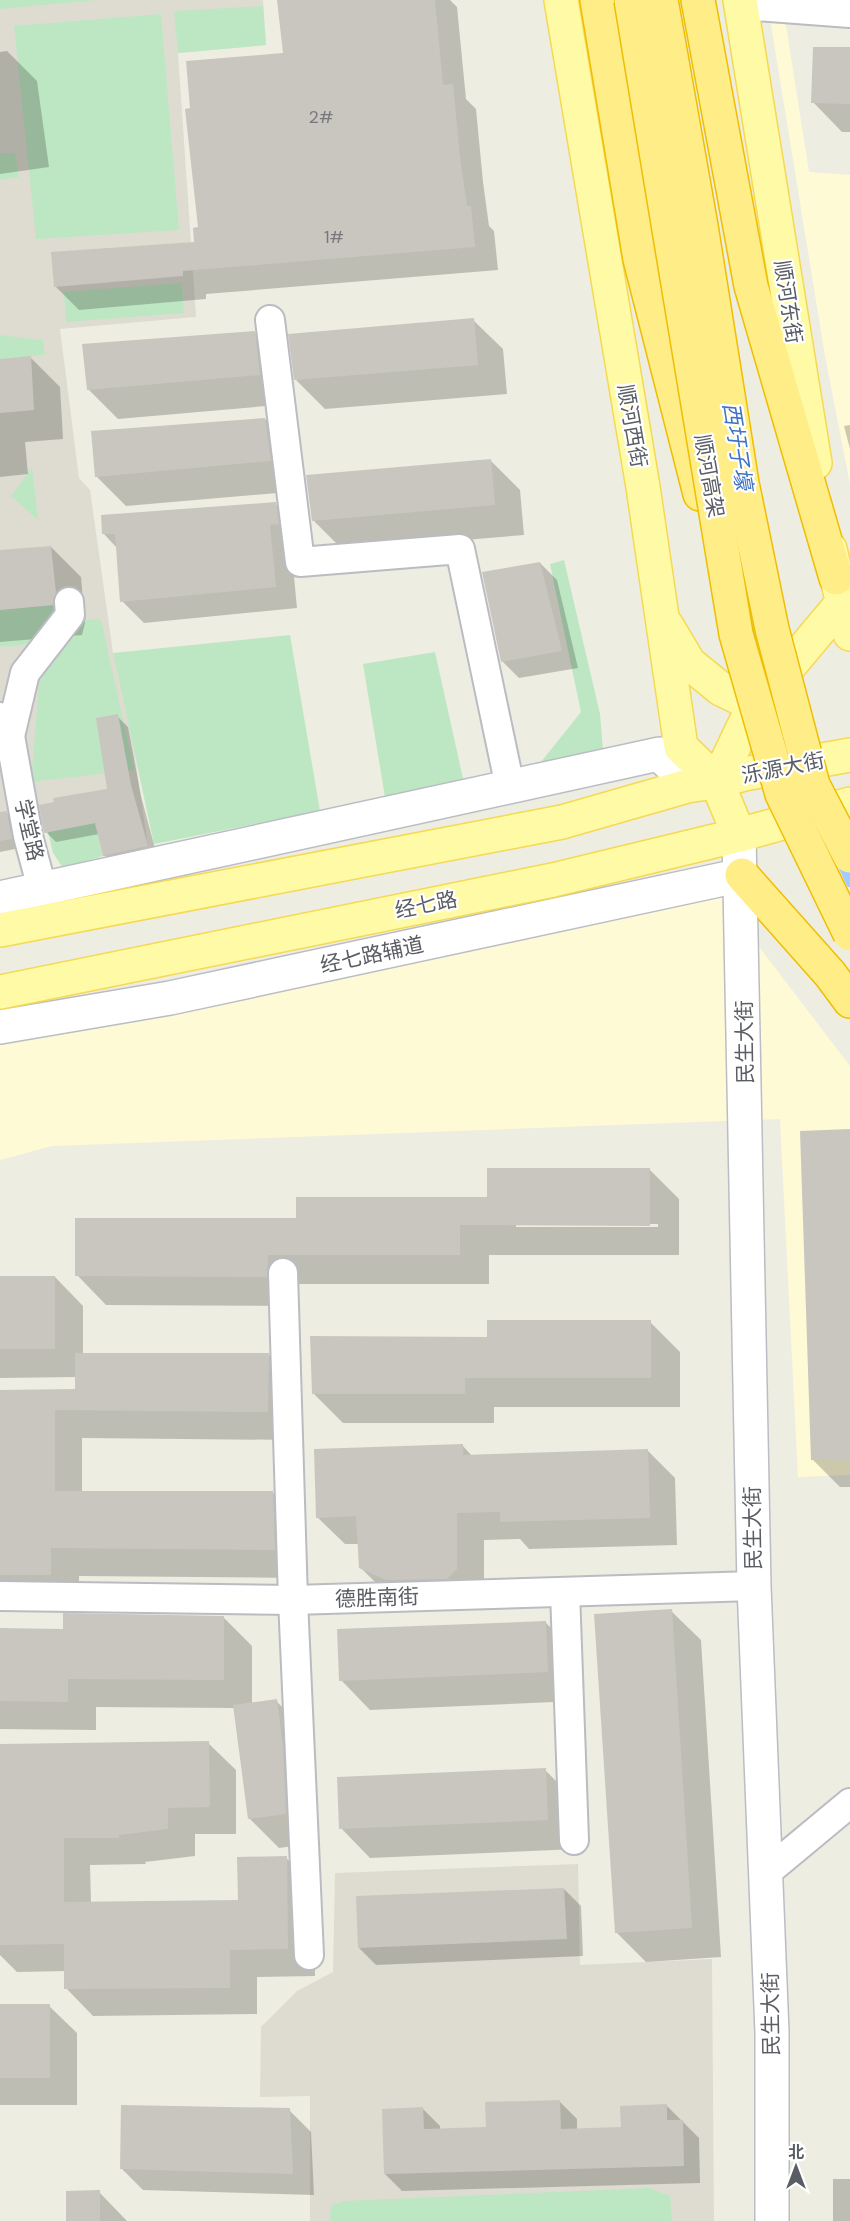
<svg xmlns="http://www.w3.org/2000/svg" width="850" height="2221" viewBox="0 0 850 2221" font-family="'DM Sans','Noto Sans SC',sans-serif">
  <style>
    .commercial { fill: #fffad6 }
    .education { fill: #dedcd1 }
    .green { fill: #bde7c2 }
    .shadow { fill: #0003; fill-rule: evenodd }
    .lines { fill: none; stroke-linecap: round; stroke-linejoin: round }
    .stream { stroke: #a1ccff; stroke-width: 8 }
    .building { fill: #c9c6bf }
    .street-casing { stroke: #babcc2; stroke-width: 32 }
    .secondary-casing { stroke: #bbbdc4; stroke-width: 36 }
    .primary-casing { stroke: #f6d953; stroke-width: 36 }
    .highway-casing { stroke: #f0be00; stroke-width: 36 }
    .street { stroke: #fff; stroke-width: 28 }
    .secondary { stroke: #fff; stroke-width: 33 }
    .primary { stroke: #fffaa6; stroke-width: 33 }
    .highway { stroke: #ffed88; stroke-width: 33 }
    .highway-bridge-casing { stroke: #f0be00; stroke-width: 36; stroke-linecap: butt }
    .highway-bridge { stroke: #ffed88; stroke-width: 33 }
    .labels { text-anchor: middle; stroke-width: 4.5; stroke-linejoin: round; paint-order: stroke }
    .number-label { font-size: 18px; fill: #76787b }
    .street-label { font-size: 21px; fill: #5a5e64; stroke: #fff }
    .water-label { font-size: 22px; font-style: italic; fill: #3f73c6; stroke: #fff }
  </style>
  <rect width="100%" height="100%" fill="#eeede2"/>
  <g class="commercial">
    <path d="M767,0h15l27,172 41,3v309l-25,-128z"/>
    <path d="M721,897l129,169v409l-52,2 -18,-358 -728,27 -52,14v-115z"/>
  </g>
  <g class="education">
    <path d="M0,0h263l3,45 -88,8 18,264 -136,12 19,149 11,12 23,163 21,97 14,96 -45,10 -10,-40 -66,11 -27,7z"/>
    <path d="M578,1864l2,101 132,-6 2,262h-404v-125l-50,1 1,-70 36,-36 36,-19 2,-99z"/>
  </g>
  <g class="green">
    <path d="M0,0h97l-97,9z"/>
    <path d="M263,6l3,39 -88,8 -4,-42z"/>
    <path d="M161,14l18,216 -143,9 -22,-213z"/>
    <path d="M0,153h15l4,24 -19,3z"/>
    <path d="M182,283l2,30 -118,9 -2,-30z"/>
    <path d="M0,335l43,5 2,15 -45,4z"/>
    <path d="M32,467l6,53 -27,-24z"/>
    <path d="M564,560l36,154 3,36 -84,18 22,-6 40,-50 -31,-148z"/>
    <path d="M57,605c-8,31 -24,44 -57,41v-36z"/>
    <path d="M101,619l33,151 -103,12 8,-97 10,-26 24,-39z"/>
    <path d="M290,635l30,176 -166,33 -41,-191z"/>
    <path d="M435,652l29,131 -79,14 -22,-133z"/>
    <path d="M95,823l8,33 -40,12 -10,-15 -5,-21z"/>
    <path d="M649,2188l21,8 2,25h-342l1,-16 13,-4z"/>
  </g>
  <g class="shadow">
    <path d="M279,0h171l7,7 9,92 10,10 7,73 6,44 5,5 4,39 -292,24v5l-127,11 -24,-24 141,-42 4,-15 84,-175z"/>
    <path d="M850,49v83h-8l-29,-30z"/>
    <path d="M7,51l30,30 12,86 -49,7v-122z"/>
    <path d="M473,320l30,29 4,45 -182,15 -29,-29z"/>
    <path d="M254,332l30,30 5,42 -171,15 -30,-30z"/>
    <path d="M30,357l30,30 3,52 -38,3 3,32 -28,3v-117z"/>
    <path d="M265,419l30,30 5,42 -174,15 -30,-30z"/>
    <path d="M850,425v24l-6,-23z"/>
    <path d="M490,460l30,30 4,45 -181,15 -30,-30z"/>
    <path d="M275,504l22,22 -6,20 6,62 -153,15 -22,-22 -5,-53 -13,-14z"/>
    <path d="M51,547l30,30 4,46 -3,12 -82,7v-90z"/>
    <path d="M540,563l17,17 21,88 -59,10 -17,-17z"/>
    <path d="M117,716l11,11 13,69 16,60 -42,10 -11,-11 -5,-21 -43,8 -10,-10 10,-29 53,-13z"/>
    <path d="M6,813l10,9 4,26 -20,4v-38z"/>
    <path d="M850,1130v357h-10l-27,-27z"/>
    <path d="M650,1170l29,29v56h-190v29h-191l-2,22 -190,-1 -29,-30 221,-55 190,-21zM516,1224h142v3h-142z"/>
    <path d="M0,1277h55l28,29v48h185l29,29 -1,57 -214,-2v54l191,1 28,28 2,57 -224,-2v27l-79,-12v-200h77v-14l-77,1z"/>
    <path d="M650,1322l30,30v55h-186v16h-151l-30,-30 175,-55z"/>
    <path d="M463,1446l9,10 175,-6 28,28 2,67 -148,4 -9,-10 -36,1v57l-96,-2 -28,-28 -1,-23h-14l-28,-27z"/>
    <path d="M671,1611l30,29 20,317 -75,5 -30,-30z"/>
    <path d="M223,1617l29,29v58l24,-3 30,29 9,113 -36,5 -30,-30 -15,-110 -138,-1v23l-96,-1v-99h65z"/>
    <path d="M545,1622l30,30 2,49 -207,9 -29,-30z"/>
    <path d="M208,1743l28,27v64h-41v22l-50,6 1,2 -56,1 1,38 148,-1 47,-44 28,27 1,91 -58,1v37l-164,2 -27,-28v-17l-49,1 -17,-17v-210z"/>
    <path d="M545,1770l30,30 2,49 -207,9 -29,-30z"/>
    <path d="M564,1889l17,17 2,50 -207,9 -17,-17z"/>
    <path d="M0,2006h49l28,27v72h-77z"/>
    <path d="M560,2102l17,17v11l45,-2 45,-22 32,32 1,45 -298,8 -17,-17 38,-65 17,17v4l47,-2z"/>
    <path d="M289,2110l22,22 3,63 -171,-5 -22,-22z"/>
    <rect x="833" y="2179" width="17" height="42"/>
    <path d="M99,2192l28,29h-60z"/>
  </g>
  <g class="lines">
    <g class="stream">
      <path d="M744,586l13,50"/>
      <path d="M841,863l9,20"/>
    </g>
  </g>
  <g class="building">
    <path d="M277,0h158l8,85 10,-1 7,73 7,49h4l4,41 -292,24v5l-129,11 -3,-35 143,-10 -1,-14 5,-1 -13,-118 5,-1 -4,-47 97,-8z"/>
    <path d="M813,47h37v57l-39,-1z"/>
    <path d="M474,318l4,47 -184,15 -6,-46z"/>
    <path d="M255,331l5,44 -173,15 -5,-46z"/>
    <path d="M31,356l3,54 -34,3v-54z"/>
    <path d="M265,418l6,43 -176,16 -4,-46z"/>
    <path d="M491,459l4,46 -183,16 -6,-46z"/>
    <path d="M276,502l3,22 -9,1 6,62 -156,15 -5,-68h-13l-1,-19z"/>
    <path d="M51,546l5,47 -3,12 -53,5v-60z"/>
    <path d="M540,562l22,89 -61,11 -19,-90z"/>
    <path d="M118,714l13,71 17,61 -45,10 -8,-33 -51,10 -5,-28 15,-3 -1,-4 54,-9 -11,-71z"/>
    <path d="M7,811l5,28 -12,2v-29z"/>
    <path d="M850,1129v330l-39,1 -11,-329z"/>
    <path d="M487,1168h163v58l-190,-1v30h-192l-1,22 -192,-1v-58h221v-21h191z"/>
    <rect x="0" y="1276" width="55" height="73"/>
    <path d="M487,1320h164v58h-186v16h-153l-2,-58 177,1z"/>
    <path d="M75,1353h194l-1,59 -213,-2v81h218l2,59 -224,-2v27h-51v-185l75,-1z"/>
    <path d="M463,1444v11l185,-6 2,69 -150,4v-10l-43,1v56l-10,10 -54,1h-7l-27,-12 -3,-52 -40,2 -2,-69z"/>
    <path d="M672,1609l20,319 -77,5 -21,-319z"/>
    <path d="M63,1613l161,3v64l-156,-1v23l-68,-1v-73l63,1z"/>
    <path d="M546,1621l2,51 -209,9 -2,-52z"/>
    <path d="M277,1699l6,48 3,67 -38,5 -15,-114z"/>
    <path d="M209,1741l1,66 -42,1v21l-49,6v3h-55v64l174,-2 -1,-43 50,-1 1,93 -58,1v38l-166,1v-45l-64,1v-201z"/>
    <path d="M546,1768l2,52 -209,9 -2,-52z"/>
    <path d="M564,1888l3,51 -209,9 -2,-52z"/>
    <rect x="0" y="2004" width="50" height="74"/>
    <path d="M560,2100l1,29 60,-2 -1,-21 47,-2v16h16l1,46 -300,8 -2,-65 41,-2 1,22 62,-2 -1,-25z"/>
    <path d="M121,2105l169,3 3,66 -173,-5z"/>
    <path d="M100,2190v31h-34v-30z"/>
  </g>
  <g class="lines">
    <defs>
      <g id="street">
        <path d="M741,5l109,8"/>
        <path d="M270,320l30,242 160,-13 50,238"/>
        <path d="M0,717l10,19 18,100 14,52"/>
        <path d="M10,736l15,-63 45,-58 -1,-13"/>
        <path d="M283,1273l10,327 16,355"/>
        <path d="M565,1592l9,248"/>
        <path d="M0,1596l293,4 461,-14"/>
        <path d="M767,1872l83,-69"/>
      </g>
      <g id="secondary">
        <path d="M739,835l15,751 18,446v189"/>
        <path d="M0,898l659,-144 32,31"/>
        <path d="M0,1027l170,-29 572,-123"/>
      </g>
      <g id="primary">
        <path d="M561,0l82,487 38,260 36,35 22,53"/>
        <path d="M740,0l75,463"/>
        <path d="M830,549l20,85"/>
        <path d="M667,626l22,37 32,26 23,11h18"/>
        <path d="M717,782l33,-69 92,-110"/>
        <path d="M0,930l562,-108 129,-37 26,-3 27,-8 106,-19"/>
        <path d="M0,992l553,-112 186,-45 111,-31"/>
      </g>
      <g id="highway">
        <path d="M597,0l43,259 60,235"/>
        <path d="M698,0l53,286 85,292"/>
        <path d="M742,875l88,99 20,27"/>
      </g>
    </defs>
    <use href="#street" class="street-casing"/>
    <use href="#secondary" class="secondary-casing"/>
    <use href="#primary" class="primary-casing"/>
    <use href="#highway" class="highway-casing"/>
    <use href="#street" class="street"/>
    <use href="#secondary" class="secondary"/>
    <use href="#primary" class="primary"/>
    <use href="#highway" class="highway"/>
    <defs>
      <g id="highway-bridge">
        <path d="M631,0l105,634 46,160 68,140"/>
        <path d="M661,0l40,226 41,257 30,146 41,156 37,71"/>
      </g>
    </defs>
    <use href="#highway-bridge" class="highway-bridge-casing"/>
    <use href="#highway-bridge" class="highway-bridge"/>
  </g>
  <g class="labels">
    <g class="number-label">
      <text x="321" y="123">2#</text>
      <text x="334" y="243">1#</text>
    </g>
    <g class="street-label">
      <text transform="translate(788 302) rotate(81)" y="7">顺河东街</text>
      <text transform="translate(632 426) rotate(80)" y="7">顺河西街</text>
      <text transform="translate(709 476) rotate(80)" y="7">顺河高架</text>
      <text transform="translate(783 768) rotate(-11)" y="7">泺源大街</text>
      <text transform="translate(29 830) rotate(77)" y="7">学堂路</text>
      <text transform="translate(426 905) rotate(-11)" y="7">经七路</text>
      <text transform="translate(372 955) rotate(-12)" y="7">经七路辅道</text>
      <text transform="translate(745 1042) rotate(-91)" y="7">民生大街</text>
      <text transform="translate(753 1528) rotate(-91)" y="7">民生大街</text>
      <text transform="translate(377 1598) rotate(-2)" y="7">德胜南街</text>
      <text transform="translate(771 2014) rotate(-91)" y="7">民生大街</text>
    </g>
    <g class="water-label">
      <text transform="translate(738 446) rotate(81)" y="8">西圩子壕</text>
    </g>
  </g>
  <g transform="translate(796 2167)" stroke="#ffffff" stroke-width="4.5" paint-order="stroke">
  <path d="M0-4.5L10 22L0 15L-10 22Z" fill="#5a5e64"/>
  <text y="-9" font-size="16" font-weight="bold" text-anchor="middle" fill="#5a5e64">北</text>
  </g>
</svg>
